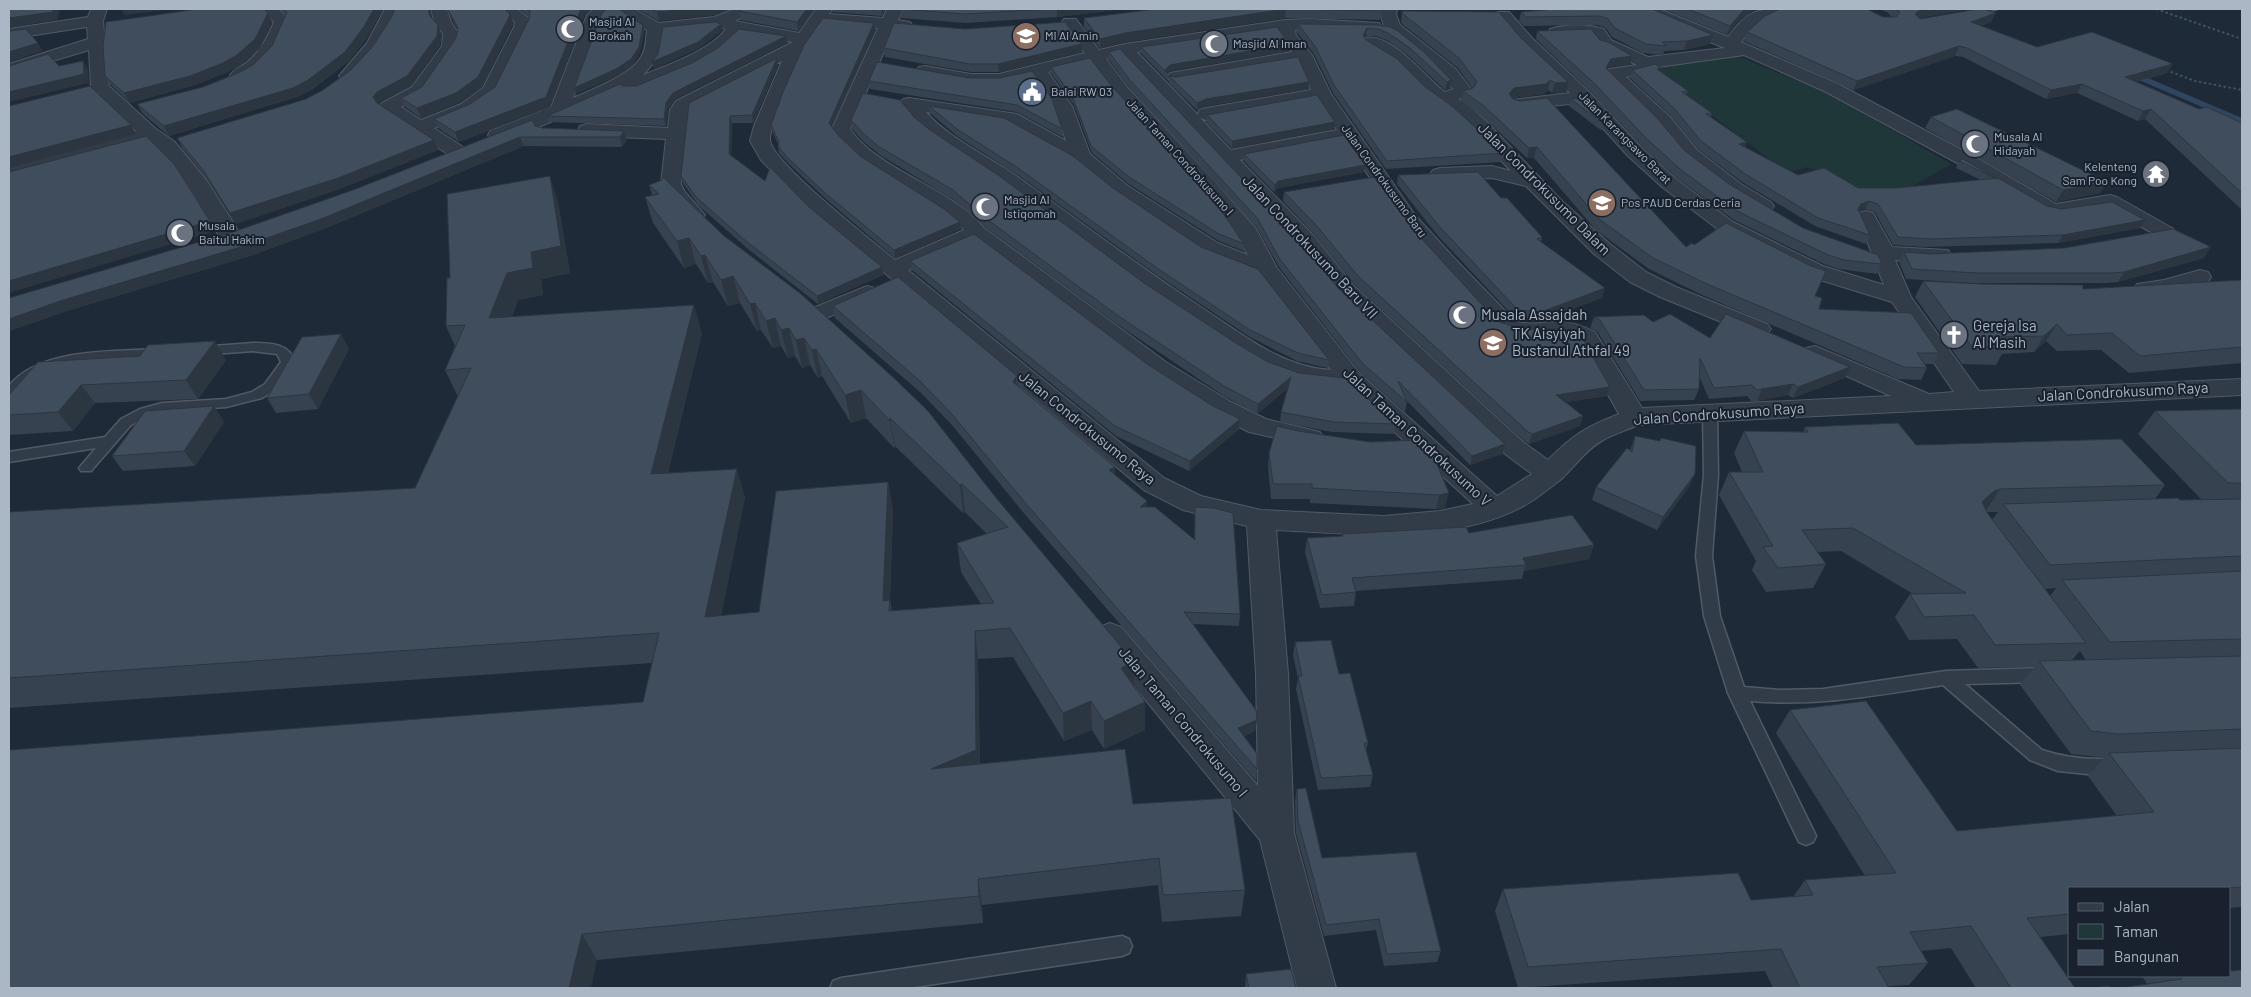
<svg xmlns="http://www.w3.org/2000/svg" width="2251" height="997" viewBox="0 0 2251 997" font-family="Barlow,sans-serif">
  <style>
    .green { fill: #203739 }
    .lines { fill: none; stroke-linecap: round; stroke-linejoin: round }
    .stream { stroke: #304660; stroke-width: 5.5 }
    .lane-casing { stroke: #4f5a66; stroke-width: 3 }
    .street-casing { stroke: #4f5a66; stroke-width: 2 }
    .path { stroke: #3e5456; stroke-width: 2; stroke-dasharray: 2.5 2.5; stroke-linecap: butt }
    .lane { fill: #323c48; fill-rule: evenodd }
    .street { fill: #323c48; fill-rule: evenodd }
    .wall { fill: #364250; fill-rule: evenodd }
    .shaded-wall { fill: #2c3641 }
    .building { fill: #3f4d5d; stroke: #2c3641 }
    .labels { text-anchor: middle; stroke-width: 4; stroke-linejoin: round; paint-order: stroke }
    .far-poi-label { font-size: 12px; fill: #acb7c5; stroke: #18212d; text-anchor: start }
    .far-street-label { font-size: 12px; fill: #acb7c5; stroke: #18212d }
    .street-label { font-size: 15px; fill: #acb7c5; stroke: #18212d }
    .poi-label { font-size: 15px; fill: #acb7c5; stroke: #18212d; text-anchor: start }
  </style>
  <rect width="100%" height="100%" fill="#1e2a38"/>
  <path class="green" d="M1735,55l94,39 122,70 -64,37 -35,-9 -14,-14 -30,-11 -21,6 -137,-106z"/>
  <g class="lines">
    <path class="stream" d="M2134,75l108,46"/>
    <defs>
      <g id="lane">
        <path d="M1981,9h16l-29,8 -4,-3z"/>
        <path d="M253,343c17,0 36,0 42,19l-20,28 -13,8 -36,9 -63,4 -13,4 -19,10 -40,46h-10l-2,-3 17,-20 -87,14v-10l96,-15 16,-18 19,-10 22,-6 64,-4 26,-7 13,-8 16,-22 -4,-8 -24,-3 -53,4 -7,-4 7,-4z"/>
        <path d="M160,349l7,4 -2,3 -76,5 -32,6 -15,5 -13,9 -15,17 -5,1v-13c31,-39 106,-34 151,-37z"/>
        <path d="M1710,410l7,4 1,61 -6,81 8,60 24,71 36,3 43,-1 123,-18 100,-3 6,2 3,5 -3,5 -6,2 -81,2 77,66c18,6 37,9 56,9 8,0 15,-1 24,2l2,5 -2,5 -25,4 -39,-4 -28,-11 -87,-75c-65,10 -127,22 -193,16l66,135 -3,6 -7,3 -7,-3 -71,-149 -24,-77 -8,-60 8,-81 -1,-61z"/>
        <path d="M1122,936l7,3 3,7 -3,7 -7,3 -214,32h-78l3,-7 8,-3z"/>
      </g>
      <g id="street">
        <path d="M91,9h16l-4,12 6,65 47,43 18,12 33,40 34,54 -3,5 -8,1 -8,-1c-24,-35 -40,-76 -76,-100l-137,36v-12l127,-33 -45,-44 -2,-37 -80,24v-10l79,-25 -1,-12 -78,12v-10l79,-12z"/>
        <path d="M263,9h16l11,13c-8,20 -30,63 -57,57l-3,-4c4,-6 11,-8 16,-12 14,-11 21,-25 28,-41z"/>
        <path d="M385,9h16c-11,27 -27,50 -47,71h-12l-3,-4 28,-33z"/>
        <path d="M431,9h16l4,13 9,14 -2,10 -34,49 -23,12 20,13 40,-16 22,-16 31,-61 1,-5 -16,-13h18l14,11 -1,7 -33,68 -24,17 -39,16 29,19 3,4 -3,4 -7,2 -7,-2 -67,-44 -3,-4 3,-4 30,-16 30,-41 1,-13 -8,-9z"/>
        <path d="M594,9h19l-11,9 -29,80c18,-8 58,-23 68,-41 5,-7 5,-19 6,-27l-30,-18 -2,-3h19l25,14 55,-6 21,-8h19l-2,3 -17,9 64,12 17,-24h16l-3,5 54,4 4,-9h16l-5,11 12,2 2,3 -2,3 -16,1 -44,100c29,42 100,58 134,99l182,134 65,40 35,17 54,13 4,6 -4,6 -9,2 -62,-14 -36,-18 -65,-42 -173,-131 -67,29 256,208 37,18 60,14 123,6 56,-5 33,-7 -131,-120 -5,2c-25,-2 -47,-5 -70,-16 -27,-14 -51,-32 -77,-49 -64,-43 -125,-90 -187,-136 -35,-26 -78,-45 -103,-82l3,-4 6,-1 108,16 49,27 -12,-35 -21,-30 -34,8h-28l-52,-9 -3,-4 3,-4 6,-1 46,8h28l86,-21 -23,-31 2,-3h12l23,31 26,-6 160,-24 24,-1 70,4 2,3 -2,3 -6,2 -78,-1 1,5 16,20 19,39 84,121 41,45 59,61c14,5 27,1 41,1 14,-1 27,4 39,10l47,76 249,-12 -85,-38 -3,-5 3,-5 9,-2 114,48 25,-2 -62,-90 -85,-26 -88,-46 -57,-43 -34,-31 -48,-53 -62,6 -6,-1 -3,-4 3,-4 58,-7 -50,-47 -23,-28 -2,-3 2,-3h12l23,26 58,55 52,55 34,31 57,43 90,44 61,19c-10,-24 -16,-46 -28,-68l3,-4 7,-2 7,2 19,34 56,3 3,5 -3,5 -8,2 -45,-2 16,37 68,94 263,-12v16l-604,30c-11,5 -24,9 -35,15 -18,10 -29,28 -44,41 -8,6 -16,12 -24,18 -70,47 -179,35 -259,31l12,144 6,159 42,155h-39l-37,-148 -161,-197 -4,-8 4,-8 11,-4 11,4 137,159 -2,-112 -9,-148 -64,-16 -39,-20 -331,-277 -52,-53 -11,-19 4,-15 28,-65 -94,49 -1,24 -6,50 4,8 20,23 -3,4 -7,2 -7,-2 -19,-21 -8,-14 5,-45 -79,-3 -7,-2 -2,-4 2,-4 7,-2 81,4 2,-18 6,-9 117,-59 -53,-9c-23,31 -69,42 -103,58h-12l-2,-3c-23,12 -112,56 -133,51l-2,-4 2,-4 61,-24 36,-92zM823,23l55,5 -46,101c22,34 61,52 94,73 14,9 27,16 38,28l-69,30c-20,-17 -124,-98 -125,-120 -1,-13 24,-71 32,-85 5,-11 14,-21 21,-32zM717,26l9,3c-17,22 -58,36 -83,46l15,-17 5,-26zM1278,31l2,5 12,16 -116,20 -6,1 -3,4 3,4 6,1 122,-21 13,29 -105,18 -7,2 -1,5 -61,-63zM1121,55l177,191 40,50 167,158 27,20 -35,22 -137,-122 -83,-106 -21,-39 -41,-47 -87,-94 -22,-29zM1091,62c27,38 58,71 89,106 25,27 51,54 68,87l-30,-12 -90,-57 -38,-32 -18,-48 -24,-34zM1317,100l20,30 -106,20 -31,-32 6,2zM926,112l79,11 69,38 40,33 88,59 57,22 72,95c-48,-3 -85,-33 -124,-59 -66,-43 -128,-90 -192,-136 -26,-18 -69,-39 -89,-63zM1344,140l57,83 39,47 59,61 28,7 39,-2 12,6 41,72c-33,13 -45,20 -71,46l-25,-18 -169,-156 -40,-50 -74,-76z"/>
        <path d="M1381,9h16l-1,5 4,11 56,44 17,23 -3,4 -12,3 10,6 18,16 76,80 48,43 36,28 30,15 91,37 4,5 -4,5 -8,2 -8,-2 -91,-37 -30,-15 -36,-28 -68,-68 -34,-8 -52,2 -7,-2 -3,-4 3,-4 7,-2 52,-2 19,5 -55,-58 -32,-20 -28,-29 -30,-18 -2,-4 2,-4c25,-6 60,40 79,54l8,-3c-18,-24 -44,-37 -65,-58 -5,-5 -8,-15 -7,-22z"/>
        <path d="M1639,9h20l69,28c21,-27 26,-28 60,-28l-2,3c-21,6 -32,13 -45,30l97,42 137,73 81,47 54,-9 7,2 55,31 4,4 -4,4 -7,2 -7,-2 -51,-28 -51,8 -13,-3 -82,-48 -135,-73 -82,-37 -86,12 -12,6 -20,4 44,40 27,33 44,34 30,18 3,4 -3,4 -7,2 -7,-2 -30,-18 -44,-34 -27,-33 -50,-49 3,-7 28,-4 -38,-18 -7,-12h-42l-2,-3 2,-3c17,-5 37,-5 54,0l7,11 37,17 77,-9 -53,-21 -31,-15z"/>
        <path d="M2200,270l8,2 3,5 -3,5c-22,6 -48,18 -71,12l-3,-5 3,-5 27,-4z"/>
        <path d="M867,286l8,2 3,5 -3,5 -59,24 -8,-2 -4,-5 4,-5z"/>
      </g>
    </defs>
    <use href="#lane" class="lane-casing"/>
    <use href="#street" class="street-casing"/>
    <g class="path">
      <path d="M2156,9l86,30"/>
      <path d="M2166,70l29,11 47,9"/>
    </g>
    <use href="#lane" class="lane"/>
    <use href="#street" class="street"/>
  </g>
  <g class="wall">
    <path d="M280,9h103l-16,29 -18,23 -36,28 -16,8 -128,39 -26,-22 -6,-10 66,-17 35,-14 15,-8 19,-19 14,-31z"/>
    <path d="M429,9l2,8 10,17 -1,11 -29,41 -30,15 -2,3 55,36 4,10 -96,38 -106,36 -28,-44 -26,-32 -5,-10 129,-39 17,-9 28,-20 22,-24 18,-28z"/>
    <path d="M448,9l65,14 -1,3 -30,61 -22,15 -39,16 -16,-11 -4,-9 21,-11 34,-49 2,-8 -5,-9z"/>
    <path d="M520,9h72l-7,5 -35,93 -91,35 -21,-14 -4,-9 36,-15 25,-17 34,-68v-2z"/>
    <path d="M637,9h94l-17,6 -55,6z"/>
    <path d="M743,9h72l-17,22 -57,-11 -2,-9z"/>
    <path d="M832,9h54l-4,7 -50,-4z"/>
    <path d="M900,9h222l-65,8 -91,6 -65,-5z"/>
    <path d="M1156,9h225l1,2 -2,9 -95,-2 -160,24 -25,6 -16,-21v-9z"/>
    <path d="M1652,9l58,35 -26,6 -20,1 -1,4 -20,-2 -31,-16 -6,-9 -8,-3 -74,1 -5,-5 2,-9z"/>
    <path d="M1663,9h100l-11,2 -12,9 -13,15z"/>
    <path d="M1878,9h84v1l-43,8 1,1 71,3 -10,4 56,21 130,26 -31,9 63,27 43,14v86h-1l-96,-90 -7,2 -61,-28 -31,6 -83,-42 -8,-1 -102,34 -109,-49 3,-9 136,-15h9l-5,-5z"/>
    <path d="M1402,11l119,27 47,44 -2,10 -14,1 -4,-3 -4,4 -32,4 174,149 129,49 4,13 120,44 -6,11h-8l2,4 -6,12 -23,-1 -196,-84 -53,-26 -53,-39 -62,-72h-7l-45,-42 -21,-15 2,-10 9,-3 -14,-20 -56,-44 -1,-3z"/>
    <path d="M268,13l4,9 -12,26 -18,16 -14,8 -33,13 -65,18 -19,-18 -6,-9z"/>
    <path d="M1298,24l92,3 61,53 -1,8 -5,2 -36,-34 -22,-16 -11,-4h-10l-1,2 1,2 58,46 79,67 -2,9 -115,7 -53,-76 -19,-39 -17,-22z"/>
    <path d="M875,30l-43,97 6,8 22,21 100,66 1,7 -66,29 -68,-58 -38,-36 -10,-11 -1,-7v-2l-5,-11 -2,-8z"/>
    <path d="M1537,31l63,9 32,16 -2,8 -21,3 -1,2 77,82 44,33 74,44 79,36 -5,10 -38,-5 -15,-5 -90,-44 -57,-42 -34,-31 -52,-55 -55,-53z"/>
    <path d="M786,36l1,7 -112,56 -7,11 -2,16 -117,-4 -2,-6 76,-30h13z"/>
    <path d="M1289,44v7l-119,20 -2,3v7l-27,-28v-6z"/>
    <path d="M884,48l198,4 -83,20h-28l-86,-15z"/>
    <path d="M1109,52l229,236 167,156 -3,10 -32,11 -64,-65 1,2 -2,10 -44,-39 -82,-106 -22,-39 -128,-141 -20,-27z"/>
    <path d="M778,65l-25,58h-21l-1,32 34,26 44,26 73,60 1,8 -65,29 -70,-55 -50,-44 -15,-22 -2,-7 8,-73z"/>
    <path d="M1051,67l59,17 134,160v7l-25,-10 -90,-57 -37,-31 -18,-48 -23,-32z"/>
    <path d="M1632,70l28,2 28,19 -2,4 26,18 -1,4 36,25 -2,5 53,28 60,13h39l84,-8 -25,-12 3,-7 37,17 51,28 93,22 -82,15 -133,4 -32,-2 -18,-33 -10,-3 -6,2 11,24 -4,9 -51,-18 -73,-44 -44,-33 -27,-33 -41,-38z"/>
    <path d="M1169,76l7,1 132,12 -102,17 -9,4 -28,-27z"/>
    <path d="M970,78l92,51 1,8 -46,-25 -147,-23 -1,-8z"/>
    <path d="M1571,99l33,25 -2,7 -33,-25z"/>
    <path d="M929,106l184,82 216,172 -1,8 -31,-7 -47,-24 -93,-62 -139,-100 -61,-39 -27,-23z"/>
    <path d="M1207,115l128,7 -1,7 -102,19 -26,-26z"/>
    <path d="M914,117l16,13 214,153 95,62 29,17 128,62 -2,10 -62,-2 -52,-10 1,-10 6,-23 -30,25 -33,-18 -107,-72 -132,-97 -31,-27 -74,-45 -16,-13 -12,-13 -1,-9z"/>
    <path d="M1931,117l169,76 -44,9 -131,-74z"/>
    <path d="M535,126l8,2 81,3 3,9 -5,7 -98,-1 -198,82 -76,28 -183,55 -58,20v-33l224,-66z"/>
    <path d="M1244,154l121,11 -1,7 -86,16 -4,4 -30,-31z"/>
    <path d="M1398,175l103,23 41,39 -1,5 61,56 -63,23 -23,-2 -78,-83 -41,-52z"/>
    <path d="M649,185l348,314 137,163v24l11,16v28l-41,19 -12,-19 -28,11 -51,-84 -35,2 2,105 153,40 112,86 -4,26 -79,6 -4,-37 -176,20 1,18 -386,37 -588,28 634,-286 9,-39 -643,45v-196l406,-24 43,-91 -13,-27 10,-24 -9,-20 4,-48 108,-76 12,71 -29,6 2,16 -25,5 -6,17 190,16 -34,140 77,24 -24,119 38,-4 129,-130 5,28 -3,90 2,11 89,-7 -20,-32 -4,-29 30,-9 -22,-22 -2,1 -68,-67v3l-29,-31 -15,5 -29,-47 -4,2 -8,-13 -8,3 -7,-12 -7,2 -7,-12 -8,2 -12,-18 -4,1 -17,-28 -12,3 -15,-24 -5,1 -12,-19 -12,4 -31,-45 -8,-26 7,-2z"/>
    <path d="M1284,192l137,46 76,83 113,66 -3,9 -41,6 17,14 -3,10 -51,18 -5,-3 -169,-156 -40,-50 -32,-34z"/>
    <path d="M1904,252l26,2 274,4 -86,24 -12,1h-135l-65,-4 -7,-17z"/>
    <path d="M910,261l237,103 66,42 27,13 -1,10 -50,42 -73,-35 -204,-166z"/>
    <path d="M898,277l124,103 1,10 92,77v8l32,32 47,32 1,-32 45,107 -1,12 -46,-2 64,96 -2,11 -11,5 13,33 -1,12 -234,-270 -70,-86 -31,-32 -86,-75 -2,-12z"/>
    <path d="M2242,280v83l-113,10 -28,-23 -44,1 -11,-10 -12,11 -32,2 -6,11 -34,-1 -47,-67 8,-16 160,8z"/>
    <path d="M1594,317l59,5 57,16 140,29 -5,11 -52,20 -5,-3 -31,6h-6l-4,-5 -38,3 -10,-23v13l-5,11 -54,1 -43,-70 -7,-3z"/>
    <path d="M349,349l-31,60 -42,4 -9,-15z"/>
    <path d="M226,360l-28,39 -103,4 -22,28 -64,4v-40z"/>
    <path d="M2242,409v499l-1,-1 -11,1v-20h-160v46l-30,3 35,51h-99l-25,-40 -30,3 7,12 -19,22 -21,1 1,2h-116l-8,-17 -247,17 -23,-77 8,-22 248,11 42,-3 12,-17 60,-4 -89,-143 14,-23 167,121 160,-15 -29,-40 17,-19h-8l-26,-3 -51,-69 14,-18 -56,1 -21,-29 -48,1 -14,-23 15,-23h3l-72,-43 -24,1 9,12 -13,24 -47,4 -14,-22 4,-9 -37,-66 10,-23h13l-8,-19 10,-22 59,1 2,-5 360,58 -10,14 25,1h22l-64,-66 17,-23zM1987,512h11l-6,8zM2056,588l-6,8 -6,-7zM2080,651l6,9h-14z"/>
    <path d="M224,422l-29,44 -72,5 -11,-15z"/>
    <path d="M1298,431l72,11 49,-2 26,68 -9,1 -126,-6v-4h-39l-3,-32 1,-14z"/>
    <path d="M1635,436l25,5 1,-3 34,36 -6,13 -32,43 -65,-30 4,-13 34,-36z"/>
    <path d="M1469,533l125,12 -5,14 -65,12 -2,8 -166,12 -2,15 -34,2 -15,-56 2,-14 35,-2v-2z"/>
    <path d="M1295,642l44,32 29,69 -2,7 7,25 -3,12 -52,3 -22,-101 2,-11 -5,-23z"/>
    <path d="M1297,789l25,69 119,93 -4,11 -53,4 -8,-36 -52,6 -28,-103 -1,-32z"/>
    <path d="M1246,974l50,14h-51z"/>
    <path d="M2142,976h88l-83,8z"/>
  </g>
  <g class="shaded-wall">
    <path d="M53,9h7l-3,11 -48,8v-10z"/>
    <path d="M121,9h50l-46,6z"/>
    <path d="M374,9h9l-16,29 -18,23 -36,28 -16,8 -128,39 -5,-10z"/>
    <path d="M581,9h11l-7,5 -35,93 -91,35 -4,-10z"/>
    <path d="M689,9h42l-17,6 -55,6 -2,-9z"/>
    <path d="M807,9h8l-17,22 -1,-9z"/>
    <path d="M881,9h5l-4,7z"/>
    <path d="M1057,9h65l-65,8z"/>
    <path d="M1286,9l-1,9 -160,24 -25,6v-9l25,-6z"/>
    <path d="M1746,9h17l-11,2 -12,9 -13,15 3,-9 13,-15z"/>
    <path d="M1921,9h41v1l-45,8 -2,-4z"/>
    <path d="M268,13l4,9 -12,26 -18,16 -14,8 -33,13 -65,18 -6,-10z"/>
    <path d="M1996,13l-5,9 -24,9 4,-9z"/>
    <path d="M510,14l3,9 -1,3 -30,61 -22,15 -39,16 -4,-10z"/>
    <path d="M874,23l1,7 -45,100 -1,-7z"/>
    <path d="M721,24l2,6 -23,18 -46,21 -2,-7z"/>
    <path d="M438,25l3,9 -1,11 -29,41 -30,15 -4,6 -4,-10 4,-5z"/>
    <path d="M643,25l2,6 -5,22 -7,12 -15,11 -42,18 -2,-6z"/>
    <path d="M1367,28l-1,8 -4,7 1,-8z"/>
    <path d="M1713,35l-3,9 -26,6 3,-9z"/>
    <path d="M786,36l1,7 -112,56 -7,11 -2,16 -2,-7 2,-16 7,-10z"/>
    <path d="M38,43l5,8 -34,11v-10z"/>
    <path d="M1082,44v8l-83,20 -1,-8z"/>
    <path d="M1289,44v7l-119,20 -3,3 -2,-4 5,-5z"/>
    <path d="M1959,46l-4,10 -102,34 4,-9z"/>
    <path d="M1632,56l-2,8 -21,3 -5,9 2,-8 5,-9z"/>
    <path d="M777,58l1,7 -25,58 -1,-8z"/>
    <path d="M83,61l5,9 1,13 -80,19v-10z"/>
    <path d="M2173,64l-6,9 -48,13 6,-9z"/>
    <path d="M1451,80l-1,8 -5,2 2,-8z"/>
    <path d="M1550,80l-2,10 -4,4 -32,4 -3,-4 5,-6z"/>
    <path d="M1309,82l-1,7 -102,17 -9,4v-7l9,-4z"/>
    <path d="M1568,82l-2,10 -14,1 3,-10z"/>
    <path d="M2082,84l-5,9 -31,6 5,-9z"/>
    <path d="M2151,109l-6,10 -7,2 5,-10z"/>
    <path d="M730,116l2,7 -1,38 -2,-7z"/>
    <path d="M1335,122l-1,7 -102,19v-7z"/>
    <path d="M131,125l5,9 -127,34v-11z"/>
    <path d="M624,131l3,9 -5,7 -2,-10z"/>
    <path d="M520,137l4,9 -198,82 -76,28 -183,55 -58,20v-12z"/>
    <path d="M434,140l4,10 -96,38 -106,36 -6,-11z"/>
    <path d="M1747,142l-3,8 -5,-6z"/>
    <path d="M1537,147l-3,11h-7l2,-10z"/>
    <path d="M1365,165l-1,7 -86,16 -4,4 1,-7 3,-4z"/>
    <path d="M550,176l8,26 12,71 -29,6 2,16 -25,5 -18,46 -11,-28 18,-45 24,-21z"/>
    <path d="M2107,182l-7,11 -44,9 7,-12z"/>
    <path d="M1869,201l-4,8 -7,3 -4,6 7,-14z"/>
    <path d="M2145,220l-5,8 -82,15 5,-8z"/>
    <path d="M210,221l5,10 -206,62v-12z"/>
    <path d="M960,222l1,7 -66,29 -1,-8z"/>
    <path d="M689,238l7,26 -12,4 -7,-27z"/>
    <path d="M2211,247l-7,11 -86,24 6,-10z"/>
    <path d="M705,255l8,27 -5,1 -7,-27z"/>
    <path d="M882,267l1,8 -65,29 -1,-8z"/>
    <path d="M733,276l7,27 -12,3 -7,-26z"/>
    <path d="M1605,288l-3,10 -63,23 2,-9z"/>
    <path d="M755,303l6,27 -4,1 -7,-27z"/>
    <path d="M694,305l8,28 -41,169 -10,-28z"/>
    <path d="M775,318l6,28 -8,2 -7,-27z"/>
    <path d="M2057,324l-11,17 -12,11 10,-16z"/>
    <path d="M789,328l6,28 -7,2 -7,-28z"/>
    <path d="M341,334l8,15 -31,60 -9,-15z"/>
    <path d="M804,338l6,27 -8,3 -6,-28z"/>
    <path d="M215,341l11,19 -28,39 -12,-19z"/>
    <path d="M816,349l6,27 -4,2 -6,-28z"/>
    <path d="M1850,367l-5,11 -52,20 5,-11z"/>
    <path d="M1016,377l1,11 -4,-6z"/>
    <path d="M1291,377l-1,10 -33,27 1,-10z"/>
    <path d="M1793,384l-5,11 -31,6 5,-12z"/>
    <path d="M81,385l14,18 -22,28 -15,-19z"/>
    <path d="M1610,387l-3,9 -54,8 3,-9z"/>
    <path d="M861,390l5,28 -15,5 -6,-28z"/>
    <path d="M214,406l10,16 -29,44 -11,-15z"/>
    <path d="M1583,416l-3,10 -51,18 3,-10z"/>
    <path d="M890,418l5,28v3l-5,-28z"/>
    <path d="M1240,419l-1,10 -50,42 1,-10z"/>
    <path d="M1505,444l-3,10 -32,11 2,-9z"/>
    <path d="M1115,467v12l-6,-9z"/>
    <path d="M737,469l8,28 -30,149 -10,-29z"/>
    <path d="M1695,474l-6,13 -32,43 6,-13z"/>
    <path d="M888,482l5,28 -4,119 -6,-28z"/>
    <path d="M962,484l3,28 -2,1 -3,-28z"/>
    <path d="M2000,489l-15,23 -3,-10 12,-11z"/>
    <path d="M1449,493l-4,15 -9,1 3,-14z"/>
    <path d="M1147,501v11l-7,-5z"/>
    <path d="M1594,545l-5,14 -65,12 2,-6 -3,-7z"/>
    <path d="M975,631l3,28 2,118 -49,-8z"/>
    <path d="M1134,662v28l-13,-22z"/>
    <path d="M1091,701l1,29 -28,11 -1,-28z"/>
    <path d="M1145,702v28l-41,19v-28z"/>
    <path d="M1257,720l-2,11 -18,9 1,-12z"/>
    <path d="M978,879l4,26 1,18 -4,-27z"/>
    <path d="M582,934l15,26 -6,28h-22z"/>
  </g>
  <g class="building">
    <path d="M9,9h44v3l-44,6z"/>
    <path d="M198,9h66l4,4 -13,26 -18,16 -14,8 -33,13 -66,17 -19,-17 -2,-30 3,-24z"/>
    <path d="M284,9h90l-11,19 -18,24 -37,28 -15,8 -129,38 -27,-22 66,-17 35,-14 15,-8 19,-19 15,-34z"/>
    <path d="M395,9h33l2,7 8,9 -1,11 -30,40 -30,16 -4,5 4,6 57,37 -96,38 -108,35 -27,-43 -26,-32 129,-39 17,-9 28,-20 22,-24 18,-28z"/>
    <path d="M448,9h56l6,5 -1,3 -31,60 -22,16 -39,15 -16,-10 21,-11 34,-49 2,-11 -9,-15z"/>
    <path d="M527,9h54l-35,88 -91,35 -21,-13 36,-15 25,-17 34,-68 1,-8z"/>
    <path d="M607,9h12l24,16 -4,22 -8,12 -15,10 -42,19 28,-75z"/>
    <path d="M651,9h38l-32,3z"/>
    <path d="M743,9h64l-10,13 -58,-11z"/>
    <path d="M900,9h149l-84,5z"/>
    <path d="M1156,9h225l1,2 -96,-2 -161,24 -25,6 -16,-21z"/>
    <path d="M1555,9h97l61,26 -26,6 -25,1 4,4 -20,-2 -31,-16 -7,-9 -8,-3 -74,1 -5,-5z"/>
    <path d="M1688,9h58l-3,2 -13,15z"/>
    <path d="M1780,9h87l16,8h13l4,-5 -4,-3h28h-3l-6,5 5,5 57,-10h7l12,4 -25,9 66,25 55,-15 81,32 -48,13 74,32 8,-2 35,16v70l-91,-84 -8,2 -61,-27 -31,6 -84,-42 -8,-2 -102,35 -110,-49 18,-16z"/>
    <path d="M1402,11l97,1 22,26 47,44 -13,1 -5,-3 -4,4 -32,4 -5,6 4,5 7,2 27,-3 139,149 6,-4 2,2 32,-22 85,43 15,5 -11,25 7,2 -3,11 92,4 28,40h-22l10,15 -23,-1 -197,-83 -54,-26 -54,-39 -62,-72 -8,1 -45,-42 -21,-15 10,-3 4,-6 -18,-24 -56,-44z"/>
    <path d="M823,18l51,5 -45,100 9,12 22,21 84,53 16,13 -66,28 -69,-57 -38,-36 -9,-11 1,-4 -8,-17 12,-33 21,-47z"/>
    <path d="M715,22l6,2 -23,18 -46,20 6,-8 5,-27z"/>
    <path d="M1065,22l17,22 -84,20h-28l-86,-16 10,-25 71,6z"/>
    <path d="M1298,24l79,1 13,2 8,4 26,21 27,28 -4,2 -37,-34 -22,-15 -10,-4 -11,-1 -4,7 3,5 30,18 28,28 28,20 51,47 -116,8 -53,-76 -19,-39z"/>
    <path d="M1277,27l12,17 -119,21 -5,5 3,4 -27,-27z"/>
    <path d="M26,29l12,14 -29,9v-21z"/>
    <path d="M739,29l47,7 -113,57 -7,10 -2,16 -117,-3 73,-32 3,2h13l56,-23 26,-15z"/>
    <path d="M1591,29l9,11 10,3 22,13 -21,3 -5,9 51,50 28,33 44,33 74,44 75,27 4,9 -38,-4 -16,-5 -91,-44 -57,-42 -34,-31 -52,-55 -57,-52z"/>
    <path d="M1120,49l178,189 40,50 167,156 -33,12 -74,-75 9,21 -44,-38 -84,-106 -21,-39 -129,-140 -20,-27z"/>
    <path d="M48,54l11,12 24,-5 1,13 -75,18v-26z"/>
    <path d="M1298,57l11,25 -103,17 -9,4 -28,-27 7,1z"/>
    <path d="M777,58l-25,57 -22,1 -1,38 36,27 5,-14 39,40 73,60 -65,29 -71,-55 -50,-44 -15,-21 8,-73z"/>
    <path d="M1090,58l20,26 106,119 28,41 -25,-10 -90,-57 -38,-31 -18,-48 -22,-31z"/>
    <path d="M877,62l93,16h29l33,-7 20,28 10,30 -45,-24 -148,-24z"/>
    <path d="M1655,64l6,4 -4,1 31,22 -6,1 30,21 -6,1 41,28 -8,2 59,31 26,-7 34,20h39l101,-10 49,28 14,3 51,-7 33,18 -82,15 -134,4 -31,-2 -20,-33 -9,-3 -8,3 -3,5 12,26 -52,-17 -73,-44 -44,-33 -27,-33 -42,-38z"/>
    <path d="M90,86l41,39 -122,32v-51z"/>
    <path d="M863,93l37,7 14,17 16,13 68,45 146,108 95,62 29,17 31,11 46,5 51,46 -62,-2 -53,-10 10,-35 -33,27 -34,-18 -107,-71 -133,-98 -31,-27 -75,-44 -15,-13 -12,-13z"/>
    <path d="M1317,95l18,27 -103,19 -25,-26z"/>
    <path d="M1581,98l23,26 -33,-25z"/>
    <path d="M929,106l75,12 69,38 40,32 88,59 57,22 71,91 -31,-7 -48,-23 -93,-62 -139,-100 -61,-39z"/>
    <path d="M1957,109l150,73 -44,8 -132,-73z"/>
    <path d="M532,120l3,6 8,2 81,3 -4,6h-100l-199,82 -77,27 -184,55 -51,18v-21l224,-66 120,-42z"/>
    <path d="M1344,135l21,30 -87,16 -3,4 -31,-31z"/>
    <path d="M146,136l28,28 36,57 -201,60v-109z"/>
    <path d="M1963,159l34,20 -38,-18z"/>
    <path d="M1478,172l23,26h6l35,39 -5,2 68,49 -64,24 -23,-2 -79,-84 -41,-51z"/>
    <path d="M550,176l11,70 -30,6 2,16 -26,5 -18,45 205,-13 -43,169 86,-5 -32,148 54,-5 17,-121 112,-9 -5,119 7,-1 -1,11 105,-8 -37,-60 51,-16 -46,-43 -2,1 -70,-67v3l-29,-31 -16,5 -29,-46 -4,1 -8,-12 -8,2 -7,-12 -8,2 -6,-12 -9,3 -11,-18 -5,1 -17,-28 -12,4 -16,-25 -4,1 -12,-18 -12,3 -32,-44 14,-3 -10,-9 13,-5 1,-3 60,58 78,59 95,86 32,31 69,88 137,163 -13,6 24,34 -41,19 -13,-20 -28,12 -53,-85 -35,3 1,119 -45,19 194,-20 8,55 98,-6 14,92 -82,5 -4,-37 -181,21 1,17 -397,38 -13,54h-560v-238l634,-48 16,-69 -650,45v-166l406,-24 56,-120 -26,2 20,-45 -19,1 1,-48h3l-3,-84z"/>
    <path d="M1374,177l47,61 76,83 24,8h40l19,5 30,53 -54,8 27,21 -51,18 -5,-3 -170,-156 -40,-49 -33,-34z"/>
    <path d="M2173,229l38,18 -87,25 -11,1h-136l-65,-4 -8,-17 26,2 134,-6z"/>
    <path d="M974,234l173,130 66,42 27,13 -50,42 -75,-35 -205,-165z"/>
    <path d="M898,277l124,103 -6,-3 -3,5 102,85 -6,3 38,31 -7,6h15l40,33v-33l19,1 19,5 7,101 -56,-2 72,98 1,10 -19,8 19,26v15l-235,-270 -71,-86 -31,-32 -87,-75z"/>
    <path d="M2242,280v67l-102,9 -28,-23 -45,2 -10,-11 -13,12 -47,1 9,11 -34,-1 -49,-66 59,3 101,1v4z"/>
    <path d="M1670,314l40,24 16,-24 124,53 -52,20 -5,-3 -31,5 -6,1 -4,-5 -38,3 -14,-30 -1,31 -55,1 -44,-70 -6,-3 50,-2 9,7z"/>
    <path d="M341,334l-32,60 -42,4 35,-61z"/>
    <path d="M215,341l-29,39 -105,5 -23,27 -49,3v-20l29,-33 102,-6 8,-11z"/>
    <path d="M214,406l-30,45 -72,5 33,-45z"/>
    <path d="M2242,409v74h-14l-73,-72z"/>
    <path d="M1898,423l18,22 205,-6 44,46 -165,4 -6,2 -12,11 6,12 98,129 -91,2 -21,-30 -50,2 -14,-23 56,-1 -113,-65 -51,2 24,34 -48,4 -15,-21 10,-1 -44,-74h34l-19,-41 64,1 -3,-5z"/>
    <path d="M1277,426l21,5 72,11 49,-2 12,10 18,43 -10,2 -127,-7v-4h-39l-4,-31z"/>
    <path d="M1635,436l25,5 1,-3 35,8 -1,28 -32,43 -67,-30 31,-39 5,4z"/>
    <path d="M2178,498l2,2 62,-1v57l-192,9 -47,-61z"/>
    <path d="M1572,515l22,30 -71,13 3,7 -174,13 4,14 -34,3 -15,-57 36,-2 -1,-2 124,-7 3,6z"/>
    <path d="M2242,571v68l-132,3 -48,-62z"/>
    <path d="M1331,640l8,34 11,-1 18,70h-4l9,32 -52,3 -23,-102h4l-7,-34z"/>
    <path d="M2242,656v73l-124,5 -27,-3 -52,-70z"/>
    <path d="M1866,701l91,130 197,-19 -45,-59 133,-5v139l-13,1h-159v26l-43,4 48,70h-64l-40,-62 -61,6 18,31 -51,4 12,21h-89l-19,-39 -253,18 -25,-78 235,-16 13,27 62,-5 -8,-15 91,-7 -106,-163z"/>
    <path d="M1306,788l16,70 94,-6 25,99 -54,3 -8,-35 -53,6 -28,-104 -1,-32z"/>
    <path d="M1291,969l5,19h-47l-3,-14z"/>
    <path d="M2230,969l1,2 11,-1v18h-122l62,-9 -1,-3h49z"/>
    <path d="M2109,986l2,2h-19z"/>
  </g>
  <defs>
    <symbol id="mosque-disc" viewBox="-11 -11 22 22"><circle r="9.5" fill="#6b7280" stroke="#18212d"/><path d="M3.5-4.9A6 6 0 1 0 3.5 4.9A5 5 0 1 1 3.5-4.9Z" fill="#fff"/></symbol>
    <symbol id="school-disc" viewBox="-11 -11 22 22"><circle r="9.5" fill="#8d6e63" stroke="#18212d"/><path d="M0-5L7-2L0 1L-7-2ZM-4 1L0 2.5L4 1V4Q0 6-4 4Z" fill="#fff"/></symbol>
    <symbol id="civic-disc" viewBox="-11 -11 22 22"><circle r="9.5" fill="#5c6f8a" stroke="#18212d"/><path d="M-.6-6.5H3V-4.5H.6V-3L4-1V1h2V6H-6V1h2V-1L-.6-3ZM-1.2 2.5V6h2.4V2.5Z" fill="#fff"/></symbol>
    <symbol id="temple-disc" viewBox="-11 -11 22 22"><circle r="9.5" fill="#6b7280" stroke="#18212d"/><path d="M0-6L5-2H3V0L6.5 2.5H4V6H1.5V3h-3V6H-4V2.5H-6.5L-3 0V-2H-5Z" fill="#fff"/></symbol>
    <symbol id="church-disc" viewBox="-11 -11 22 22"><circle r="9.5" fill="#6b7280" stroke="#18212d"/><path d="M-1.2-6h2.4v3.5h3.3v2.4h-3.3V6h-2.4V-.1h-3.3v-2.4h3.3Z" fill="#fff"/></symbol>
  </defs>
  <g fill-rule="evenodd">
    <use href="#mosque-disc" x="554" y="13" width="32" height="32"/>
    <use href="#school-disc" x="1010" y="20" width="32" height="32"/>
    <use href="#mosque-disc" x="1198" y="28" width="32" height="32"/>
    <use href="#civic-disc" x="1016" y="76" width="32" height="32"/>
    <use href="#mosque-disc" x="1959" y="128" width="32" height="32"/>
    <use href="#temple-disc" x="2140" y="158" width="32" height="32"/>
    <use href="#school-disc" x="1586" y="187" width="32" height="32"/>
    <use href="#mosque-disc" x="969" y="191" width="32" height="32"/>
    <use href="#mosque-disc" x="164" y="217" width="32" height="32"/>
    <use href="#mosque-disc" x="1446" y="299" width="32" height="32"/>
    <use href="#church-disc" x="1938" y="319" width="32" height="32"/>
    <use href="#school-disc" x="1477" y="327" width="32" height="32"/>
  </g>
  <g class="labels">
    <g class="far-poi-label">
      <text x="589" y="26">Masjid Al<tspan x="589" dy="14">Barokah</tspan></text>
      <text x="1045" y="40">MI Al Amin</text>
      <text x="1233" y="48">Masjid Al Iman</text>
      <text x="1051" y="96">Balai RW 03</text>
      <text x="1994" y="141">Musala Al<tspan x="1994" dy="14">Hidayah</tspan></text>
      <text x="2137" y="171" text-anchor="end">Kelenteng<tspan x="2137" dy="14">Sam Poo Kong</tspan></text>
      <text x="1004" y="204">Masjid Al<tspan x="1004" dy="14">Istiqomah</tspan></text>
      <text x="1621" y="207">Pos PAUD Cerdas Ceria</text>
      <text x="199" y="230">Musala<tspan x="199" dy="14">Baitul Hakim</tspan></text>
    </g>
    <g class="far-street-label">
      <text transform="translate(1625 138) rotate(45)" y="4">Jalan Karangsawo Barat</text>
      <text transform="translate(1180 157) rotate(48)" y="4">Jalan Taman Condrokusumo I</text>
      <text transform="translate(1384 181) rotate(54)" y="4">Jalan Condrokusumo Baru</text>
    </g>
    <g class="street-label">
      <text transform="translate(1544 189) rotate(45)" y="5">Jalan Condrokusumo Dalam</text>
      <text transform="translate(1310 247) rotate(47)" y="5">Jalan Condrokusumo Baru VII</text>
      <text transform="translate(2123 392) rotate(-3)" y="5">Jalan Condrokusumo Raya</text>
      <text transform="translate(1719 414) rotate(-4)" y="5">Jalan Condrokusumo Raya</text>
      <text transform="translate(1087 428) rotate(39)" y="5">Jalan Condrokusumo Raya</text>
      <text transform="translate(1417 437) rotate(43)" y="5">Jalan Taman Condrokusumo V</text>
      <text transform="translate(1183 722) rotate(50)" y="5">Jalan Taman Condrokusumo I</text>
    </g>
    <g class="poi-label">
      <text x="1481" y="320">Musala Assajdah</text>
      <text x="1973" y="331">Gereja Isa<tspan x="1973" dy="17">Al Masih</tspan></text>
      <text x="1512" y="339">TK Aisyiyah<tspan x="1512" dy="17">Bustanul Athfal 49</tspan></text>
    </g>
  </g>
  <rect width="2251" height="997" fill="none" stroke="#acb7c5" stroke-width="20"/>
  <rect x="2068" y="887" width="162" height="90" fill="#18212d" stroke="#535d6a"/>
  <rect x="2078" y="903" width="25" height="8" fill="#323c48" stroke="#535d6a"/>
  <text x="2114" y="912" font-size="15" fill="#acb7c5">Jalan</text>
  <rect x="2078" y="924" width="25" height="15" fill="#203739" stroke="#535d6a"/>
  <text x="2114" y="937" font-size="15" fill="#acb7c5">Taman</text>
  <rect x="2078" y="950" width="25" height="15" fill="#3f4d5d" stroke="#535d6a"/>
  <text x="2114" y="962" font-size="15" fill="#acb7c5">Bangunan</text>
</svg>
